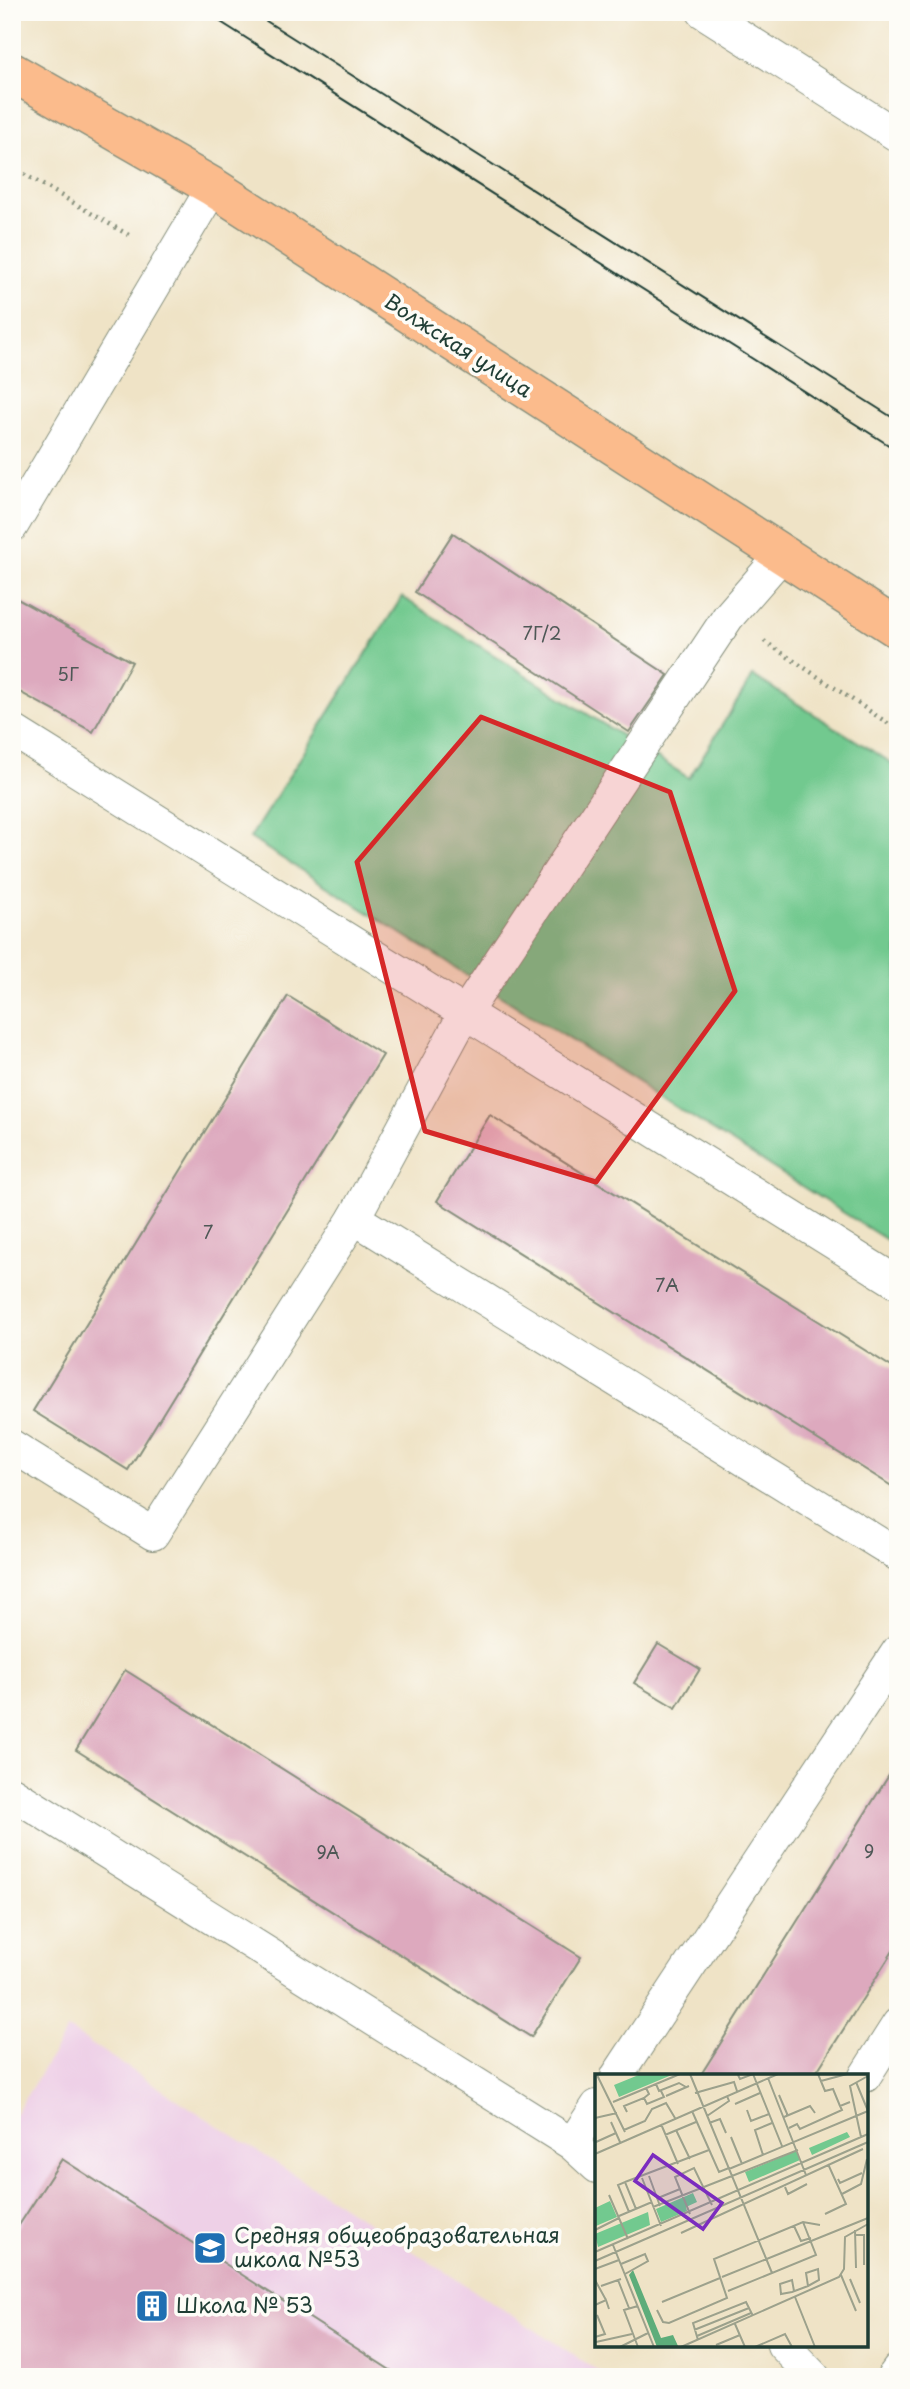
<svg xmlns="http://www.w3.org/2000/svg" width="910" height="2389" viewBox="0 0 910 2389" font-family="'Playpen Sans',sans-serif">
  <style>
    .built { fill: #eed0e7 }
    .green { fill: #72c98f; stroke: #488362; stroke-width: 2 }
    .building { fill: #dda9be }
    .lines { fill: none; stroke-linecap: round; stroke-linejoin: round }
    .lane-casing { stroke: #87907d; stroke-width: 34 }
    .primary-casing { stroke: #87907d; stroke-width: 41 }
    .path { stroke: #87907d; stroke-width: 4.5; stroke-dasharray: 2 5; stroke-linecap: butt }
    .lane { stroke: #fff; stroke-width: 32 }
    .primary { stroke: #fbbb8c; stroke-width: 38 }
    .tram { stroke: #1f3d34; stroke-width: 2 }
    .marked { fill: #d62828; fill-opacity: 0.2; stroke: #d62828; stroke-width: 5; stroke-linejoin: round }
    .labels { text-anchor: middle; stroke-width: 7; stroke-linejoin: round; paint-order: stroke }
    .number-label { font-size: 18px; fill: #4e5856 }
    .street-label { font-size: 21px; fill: #1f3d34; stroke: #fdfcf7 }
    .poi-label { font-size: 21px; fill: #1f3d34; stroke: #fdfcf7; text-anchor: start }
    .inset-road { fill: none; stroke: #9ca18c; stroke-width: 2 }
    .view { fill: #7b2cbf; fill-opacity: 0.15; stroke: #7b2cbf; stroke-width: 3.5 }
    .inset-edge { fill: none; stroke: #1f3d34; stroke-width: 3.5 }
  </style>
  <rect width="100%" height="100%" fill="#fdfcf7"/>
  <filter id="ink" filterUnits="userSpaceOnUse"><feTurbulence type="fractalNoise" baseFrequency=".0143" numOctaves="2"/><feDisplacementMap in="SourceGraphic" scale="14" xChannelSelector="R" yChannelSelector="G"/><feConvolveMatrix kernelMatrix="1 2 1 2 8 2 1 2 1" color-interpolation-filters="sRGB"/></filter>
  <filter id="wash" filterUnits="userSpaceOnUse"><feTurbulence type="fractalNoise" baseFrequency=".00686" numOctaves="4" result="noise"/><feDisplacementMap in="SourceGraphic" scale="28" xChannelSelector="R" yChannelSelector="G"/><feGaussianBlur stdDeviation="1.57" result="paint"/><feColorMatrix in="noise" values="0 0 0 0 0 0 0 0 0 0 0 0 0 0 0 0 0 1.4 0 .05"/><feComposite in="paint" operator="in"/></filter>
  <g filter="url(#wash)">
    <rect width="100%" height="100%" fill="#efe3c6"/>
    <path class="built" d="M68,2029l540,348h-596v-258z"/>
    <path class="green" d="M402,597l287,181 64,-102 145,91v480l-648,-409z"/>
    <g id="blocks">
      <g class="building">
        <path d="M453,533l215,142 -39,57 -214,-140z"/>
        <path d="M12,596l120,66 -39,70 -81,-44z"/>
        <path d="M288,996l95,59 -255,415 -95,-59z"/>
        <path d="M490,1115l408,256v119l-461,-289z"/>
        <path d="M658,1644l42,25 -24,39 -42,-25z"/>
        <path d="M125,1670l456,287 -50,80 -455,-287z"/>
        <path d="M898,1761v182l-84,133h-114z"/>
        <path d="M62,2159l339,218h-389v-141z"/>
      </g>
    </g>
  </g>
  <g filter="url(#ink)">
    <use href="#blocks" fill-opacity="0" stroke="#87907d" stroke-width="2"/>
    <g class="lines">
      <defs>
        <g id="lane">
          <path d="M703,12l195,124"/>
          <path d="M12,526l201,-339"/>
          <path d="M12,730l886,553"/>
          <path d="M354,1218l544,337"/>
          <path d="M12,1446l141,88 201,-316 111,-205 263,-396 53,-61"/>
          <path d="M12,1793l560,351 25,23"/>
          <path d="M617,2076l281,-425"/>
          <path d="M865,2076l33,-52"/>
          <path d="M572,2144l25,-38"/>
          <path d="M783,2345l31,32"/>
          <path d="M893,2377l5,-7"/>
        </g>
        <path id="primary" d="M12,72l201,115 685,442"/>
      </defs>
      <use href="#lane" class="lane-casing"/>
      <use href="#primary" class="primary-casing"/>
      <g class="path">
        <path d="M12,167l120,70"/>
        <path d="M764,641l134,89"/>
      </g>
      <use href="#lane" class="lane"/>
      <use href="#primary" class="primary"/>
      <g class="tram">
        <path d="M205,12l693,439"/>
        <path d="M252,12l646,409"/>
      </g>
    </g>
  </g>
  <path class="marked" d="M481,717l189,75 65,199 -139,191 -171,-51 -68,-269z"/>
  <defs>
    <symbol id="school-square" viewBox="-11 -11 22 22"><rect x="-9" y="-9" width="18" height="18" rx="4" fill="#1f6fb2" stroke="#fdfcf7"/><path d="M0-5L7-2L0 1L-7-2ZM-4 1L0 2.5L4 1V4Q0 6-4 4Z" fill="#fff"/></symbol>
    <symbol id="building-square" viewBox="-11 -11 22 22"><rect x="-9" y="-9" width="18" height="18" rx="4" fill="#1f6fb2" stroke="#fdfcf7"/><path d="M-4-6H4V6H1V3H-1V6H-4ZM-2.5-4.3h1.7v1.8h-1.7ZM.8-4.3h1.7v1.8H.8ZM-2.5-1h1.7V.8h-1.7ZM.8-1h1.7V.8H.8Z" fill="#fff"/></symbol>
  </defs>
  <g fill-rule="evenodd">
    <use href="#school-square" x="191" y="2229" width="38" height="38"/>
    <use href="#building-square" x="133" y="2287" width="38" height="38"/>
  </g>
  <g class="labels">
    <g class="number-label">
      <text x="542" y="640">7Г/2</text>
      <text x="68" y="681">5Г</text>
      <text x="208" y="1239">7</text>
      <text x="667" y="1292">7А</text>
      <text x="869" y="1858">9</text>
      <text x="328" y="1859">9А</text>
    </g>
    <g class="street-label">
      <text transform="translate(458 346) rotate(33)" y="7">Волжская улица</text>
    </g>
    <g class="poi-label">
      <text x="234" y="2243">Средняя общеобразовательная<tspan x="234" dy="24">школа №53</tspan></text>
      <text x="176" y="2313">Школа № 53</text>
    </g>
  </g>
  <g transform="translate(595 2074)">
    <rect width="273" height="273" fill="#efe3c6"/>
    <path d="M46,0h33l-55,23 -5,-12zM252,58l3,5 -38,18 -3,-7zM201,77l4,9 -51,22 -4,-10zM98,119l4,9 -11,5 1,4 -26,11 -5,-13zM15,127l7,16 -21,9 -1,-18zM53,138l2,13 -52,22 -3,-13z" fill="#72c98f"/>
    <path d="M38,196l28,68 12,-3 5,11 -21,1 -28,-72z" fill="#5dad7a"/>
    <path class="inset-road" d="M95,0l82,199M223,0l7,17 8,-2 7,17M2,1l28,57M143,1l2,4 13,-5 29,72M173,4l38,97M226,7l26,-7M261,8l12,29M61,10l3,7 20,-8 7,4M100,19l39,-11 3,9M184,21l9,21M71,22l23,-10M49,24l3,6 17,-7 -3,-6M18,28l67,-28M140,30l25,-11M152,36l4,11 18,-7M97,37l27,61 10,-4M32,38l-3,-6 20,-8 5,-4 -3,-6M112,42l22,-15 -2,-5M189,43l26,-11 5,7M0,44l22,-5M16,48l9,20M114,49l11,-4 6,14M66,50l17,40M194,54l8,-4 3,5 42,-19 -2,-4 10,-4M29,56l21,-9 7,-12 14,-6 9,15M81,56l14,29M70,61l31,-13M136,63l11,27M266,63l-11,-51 18,-10M1,68l20,-9M0,80l183,-80M168,81l-8,-25 17,-7M134,95l139,-58M54,102l11,30M47,104l19,48M243,105l2,4 22,-10M30,108l84,-32M190,113l3,7 19,-10M247,120l19,-10 6,-25M14,121l19,44M63,124l22,-9M58,133l145,-57M34,138l-11,-27 7,-3 11,27M95,140l-15,-37 19,-9 18,37M230,140l21,-10 -18,-40M24,142l33,-14M199,152l7,15 10,-3M0,156l24,-12M260,156l1,38M86,159l182,-84M261,161h8v30M18,171l41,102M0,178l273,-118M0,187l273,-119M26,190l24,-10 3,7 -23,13M0,195l24,-9M246,201l15,36M127,203l146,-59M255,205l10,24M0,206l11,20M23,206l11,28M6,212l20,-7M133,217l88,-36 -13,-33M199,217l-2,-11 -12,4 1,10 11,-2 16,-6 11,-6 -1,-11 -12,4 2,13M200,223l20,50M67,228l58,-24M0,231l11,-5 3,9M62,236l6,12 6,1 58,-25 -13,-39 89,-37 17,3M140,250l10,23M99,256l55,-22M102,262l54,-23M0,263l10,-3 -8,-19M103,266l-5,-17 53,-21 7,14M1,268l36,-8M121,271l24,-10M25,273l28,-14M43,273l-14,-37 14,-4M86,273l158,-70 5,-8 1,-32 23,-13M160,273l30,-13 7,13"/>
    <path class="view" d="M58,81l69,48 -19,26 -68,-48z"/>
    <rect width="273" height="273" class="inset-edge"/>
  </g>
  <rect width="910" height="2389" fill="none" stroke="#fdfcf7" stroke-width="42"/>
</svg>
